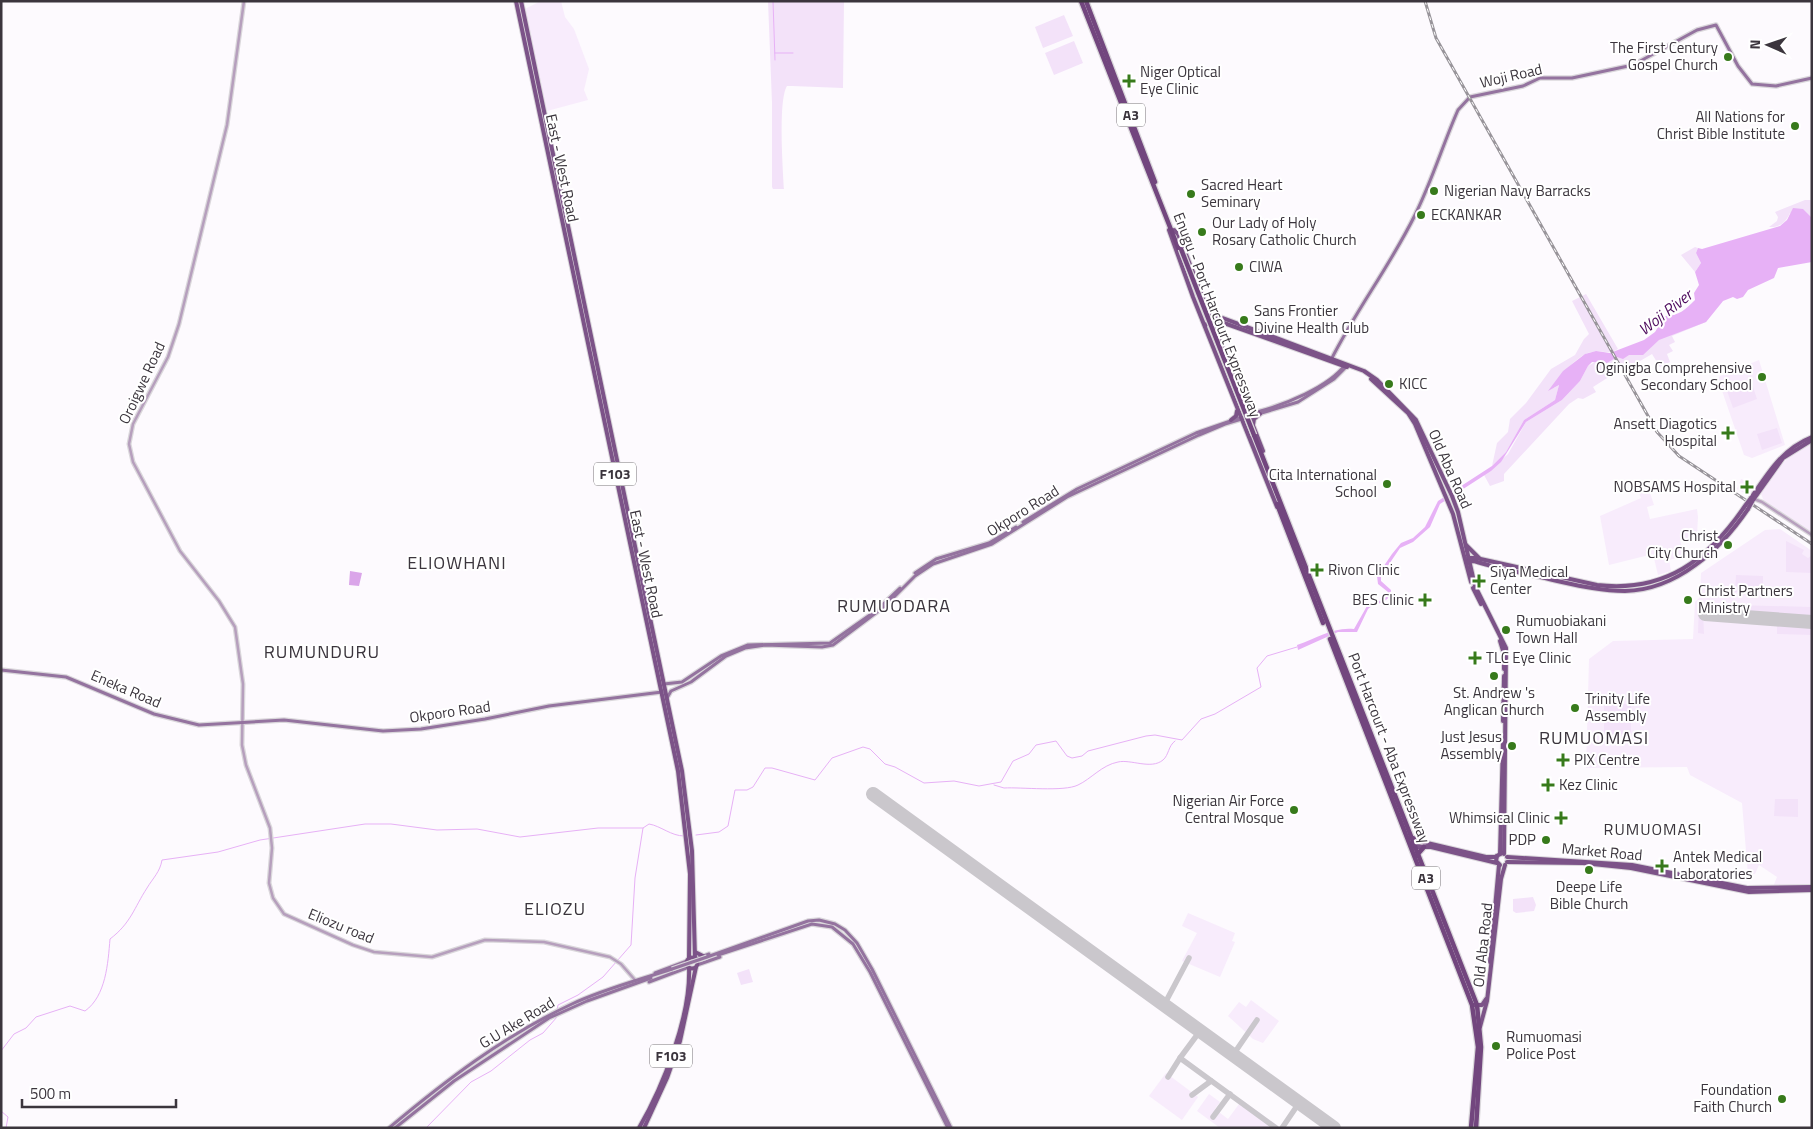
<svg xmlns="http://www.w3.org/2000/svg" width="1813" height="1129" viewBox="0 0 1813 1129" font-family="'Titillium Web',sans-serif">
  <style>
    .built { fill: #f8ecfc }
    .green { fill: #f3e2f9 }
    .forest { fill: #daa5e9 }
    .water { fill: #e7b1f6 }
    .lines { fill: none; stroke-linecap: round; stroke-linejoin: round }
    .stream { stroke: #e7b1f6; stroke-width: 1 }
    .taxiway { stroke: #cac7cc; stroke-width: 5.5 }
    .runway { stroke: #cac7cc; stroke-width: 14 }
    .tertiary-casing { stroke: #dad7db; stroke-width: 5 }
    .secondary-casing { stroke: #dad7db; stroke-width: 5.5 }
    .primary-casing { stroke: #dad7db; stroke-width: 6 }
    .trunk-casing { stroke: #dad7db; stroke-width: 7 }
    .tertiary { stroke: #b69fbd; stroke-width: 2.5 }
    .secondary { stroke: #94739f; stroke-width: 3 }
    .primary { stroke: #7c5388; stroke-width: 4 }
    .trunk { stroke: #72467e; stroke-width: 4.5 }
    .rail-casing { stroke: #98949a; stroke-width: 3 }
    .rail { stroke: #fff; stroke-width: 1; stroke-dasharray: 4; stroke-linecap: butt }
    .secondary-bridge-casing { stroke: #dad7db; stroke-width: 5.5; stroke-linecap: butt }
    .primary-bridge-casing { stroke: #dad7db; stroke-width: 6; stroke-linecap: butt }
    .trunk-bridge-casing { stroke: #dad7db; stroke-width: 7; stroke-linecap: butt }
    .secondary-bridge { stroke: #94739f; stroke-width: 3 }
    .primary-bridge { stroke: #7c5388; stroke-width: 4 }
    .trunk-bridge { stroke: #72467e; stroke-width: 4.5 }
    .poi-dot { fill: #377a1b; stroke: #fff; stroke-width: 2 }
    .labels { text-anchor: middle; stroke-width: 4; stroke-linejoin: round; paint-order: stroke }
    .shield { fill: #fff; stroke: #767277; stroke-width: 1 }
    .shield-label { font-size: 14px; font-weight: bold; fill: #3b353d }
    .poi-label { font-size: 15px; fill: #3b353d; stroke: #fff; text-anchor: start }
    .street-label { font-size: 15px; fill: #3b353d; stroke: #fff }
    .water-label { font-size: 16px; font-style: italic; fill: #4e0b5e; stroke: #fff }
    .neighbourhood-label { font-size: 16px; letter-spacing: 1px; fill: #3b353d; stroke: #fff }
    .quarter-label { font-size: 18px; letter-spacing: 1px; fill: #3b353d; stroke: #fff }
  </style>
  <rect width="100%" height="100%" fill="#fdfafe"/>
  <g class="built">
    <path d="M541,1h20l4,16 9,12 15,40 -5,21 4,10 -41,11 -22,-102z"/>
    <path d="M1759,360l26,85 -33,13 -8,-3 -1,-3 -25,-73 2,-3z"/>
    <path d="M1812,442v91l-48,-32 -3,-7 14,-23 14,-14z"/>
    <path d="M1741,479l16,6 -7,11 -13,-7z"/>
    <path d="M1648,487l6,18 -7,2 3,12 47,-10 1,8 -1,18 -17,5 4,16 -15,4 2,11 -13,4 -5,-21 -44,11 -9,-49 41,-18 -3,-8z"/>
    <path d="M1780,529l32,22v335l-39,1 4,-10 -18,-12 -4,9 -7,1 -6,-72 -52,-28 -3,-8 -101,1 3,-109 24,-18 80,-2 2,-37 5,-5 1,-24 64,-43z"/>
    <path d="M1188,913l47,20 -3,8 3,1 -15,35 -38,-16 15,-28 -15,-7z"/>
    <path d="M1251,1000l28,21 -16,22 -10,-4 -25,-23 11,-14 7,5z"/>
    <path d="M1166,1073l32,24 -16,23 -33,-24z"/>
    <path d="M1209,1094l11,8 -5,7 13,10 14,-19 39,28h-61l-23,-17z"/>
  </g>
  <g class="green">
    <path d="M768,1h76l-1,87 -51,-2h-5c-9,14 -4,83 -3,103h-11l-1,-2v-84z"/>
    <path d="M1064,15l9,21 -30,12 -8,-21z"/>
    <path d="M1074,41l9,22 -29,12 -9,-22z"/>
    <path d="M1805,200h7v18l-22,-5c-4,9 -10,15 -21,14l8,-6 1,-4 -3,-5z"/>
    <path d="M1695,247l3,1 -2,5 5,10 -6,9 -14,-17z"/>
    <path d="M1586,294l32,55c-10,6 -15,1 -26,3 -12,1 -34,24 -38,36l5,-3 -4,15 -31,20 -18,32 -14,14 5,-23 11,-11 2,-13 16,-16 25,-34 24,-14 9,-16 5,-5 -17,-33z"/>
    <path d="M1733,297l-10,4 -17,21 -34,14 3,6 -6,3 4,6 -6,3 3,8 -10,5 -8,-13 -29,17 -6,-10 -8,5 3,9 -19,12 3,5 -13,7 -5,-1 -9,6 -65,70v7l-14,5 -6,-11 24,-21 18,-32 36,-22 18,-19 8,-15 7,-4 12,1c11,-9 26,-10 39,-16 31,-16 51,-37 87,-50z"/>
    <path d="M1751,381l6,18 -24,9 -6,-17z"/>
    <path d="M1777,428l5,15 -20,7 -5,-16z"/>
    <path d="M1786,541l18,9 -2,4 6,4 4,-3v18l-26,-1z"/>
    <path d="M1736,575l27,1v17l-28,-1z"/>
    <path d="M1699,604l113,3v12l-109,-9 1,24 -6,-1z"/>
    <path d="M1777,623l35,3v9l-35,-1z"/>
    <rect x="1604" y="704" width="27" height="30"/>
    <path d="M1775,799h23v18l-24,-1z"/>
    <path d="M1533,897l3,8 -2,6 -18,2 -3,-2v-12z"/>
    <path d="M749,969l4,13 -12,3 -4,-12z"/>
  </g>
  <path class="forest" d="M350,571l12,2 -3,13 -10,-1z"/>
  <path class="water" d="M1793,208l10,1 9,9v44l-34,6 -4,10 -26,12 -5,7 -6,2 -4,-2 -10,4 -17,21 -47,18 -16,15h-14l-6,4 -6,-2 -10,6 -15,-1 -4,4 -8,15 -18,19 -36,22 -25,40 -10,9 -51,33 -10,23 -17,15 -13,6 -19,28v5l10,9c-1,14 -15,12 -23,19l-11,23h-19l-40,18 -1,-5c21,-7 35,-18 57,-16l13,-23 17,-7 4,-7 -10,-8 -1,-8 15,-22 9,-11 12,-5 12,-11 13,-26 54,-35 14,-14 18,-32 31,-20 4,-15 -11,6 15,-20 22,-17 11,-3 14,2 34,-13 11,-8 10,-16c14,0 21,-7 30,-16l-1,-7 5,-8 -4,-13 6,-9 -5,-10 2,-5 4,1 78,-23 7,-6z"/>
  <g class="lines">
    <g class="stream">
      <path d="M773,1l2,59"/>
      <path d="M775,53h18"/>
      <path d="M994,785l10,3c17,-1 60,4 74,-3 13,-6 24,-20 40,-23 13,-3 33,8 45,-2 6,-5 5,-14 12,-19"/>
      <path d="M696,835l23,-3 9,-6 7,-36h12l6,-3 12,-19h7l43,12 17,-22 31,-11 7,2 15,15 10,3 29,16 30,-2 25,5 22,-4 12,-21 16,-7 7,-9 20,-4 11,15 5,2 10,-2 6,-5 58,-15 9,-1 27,5 19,-21 14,-5 46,-27 -4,-19 10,-12 30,-9"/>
      <path d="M557,1010l1,-5 20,-10 25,-18 28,-32 4,-67 8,-50 6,-4c12,2 22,12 35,12"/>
      <path d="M1,1051l13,-17 12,-6 10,-11 34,-11 15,5c21,-15 23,-48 25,-72 21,-16 24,-31 37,-51 6,-10 13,-16 15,-28l56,-8 42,-12 105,-16h26l46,6 40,-1 43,8 78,-9h45"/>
      <path d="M1,1111l7,6 -2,11"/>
      <path d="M426,1128l45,-46 20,-11 39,-31 13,-7 14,-16"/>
    </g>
    <g class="taxiway">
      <path d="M1164,1005l25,-47"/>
      <path d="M1200,1031l-20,27 96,70"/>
      <path d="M1233,1055l24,-35"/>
      <path d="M1168,1077l12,-19"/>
      <path d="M1192,1095l19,-14"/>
      <path d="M1213,1117l17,-23"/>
      <path d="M1282,1128l17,-25"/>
    </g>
    <g class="runway">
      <path d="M1705,614l107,8"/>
      <path d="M873,794l461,334"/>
    </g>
    <defs>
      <g id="tertiary">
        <path d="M244,1l-17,124 -48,199 -11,33 -35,67 -4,20 4,18 47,89 39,50 16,26 8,57 -1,61 4,20 24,63 2,20 -3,35 4,15 11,16 69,31 21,7 58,5 53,-17 59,2 66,15 11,7 14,16"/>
        <path d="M1754,499l8,3 50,33"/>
      </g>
      <g id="secondary">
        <path d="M1331,360c25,-50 59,-94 84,-145 17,-34 28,-71 43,-105l12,-13 53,-11 17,-8h32l61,-13 64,-35 19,-5 22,41 14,18 24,2 36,-8"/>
        <path d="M1257,412c27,-7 72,-25 88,-47"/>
        <path d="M1023,522l54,-33 119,-56 46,-16"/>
        <path d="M915,573l21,-14 53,-16 27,-16"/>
        <path d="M1,670l65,7 88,37 45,11 85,-5 99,11 38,-2 64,-10 64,-13 113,-14"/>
        <path d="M664,684l18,-2 39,-26 27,-11 82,-2 47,-33 23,-22"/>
        <path d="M667,698l4,-7 20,-9 35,-26 19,-8 20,-3 57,2 11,-2 52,-39 30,-30 18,-12 59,-20 75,-47 132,-62 26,-11 73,-22 36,-23 13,-13"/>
        <path d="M718,955l94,-31 20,3 21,17 17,28 78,156"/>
        <path d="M707,957l101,-36 11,-1 16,4 10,6 12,13 15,26 79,159"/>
        <path d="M696,959l13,-5"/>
        <path d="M697,965l23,-8"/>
        <path d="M655,973l32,-12"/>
        <path d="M649,982l40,-15"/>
        <path d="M389,1128c56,-47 116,-93 183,-124 32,-15 67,-24 100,-35"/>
        <path d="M395,1128l59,-47 95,-63 38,-17 64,-23"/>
      </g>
      <g id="primary">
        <path d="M516,1l162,770 12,103 -1,84"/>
        <path d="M521,1l161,770 10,80 3,107"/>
        <path d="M1169,230l24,67 84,210"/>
        <path d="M1174,230l4,4 85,217"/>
        <path d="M1208,307l12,10"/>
        <path d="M1205,326l7,-8 8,-1 144,54 13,9 39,40 36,76 6,16 17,74 31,62 -2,206"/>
        <path d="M1216,329l3,-5 5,-1 123,44"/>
        <path d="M1371,379l37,34 7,11 38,90 18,68"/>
        <path d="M1247,409l4,4 7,-1"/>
        <path d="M1231,420l5,-4 1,-5"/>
        <path d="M1253,425l1,-6 6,-5"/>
        <path d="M1751,498c17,-25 31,-49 61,-61"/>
        <path d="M1753,500l30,-42 29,-18"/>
        <path d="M1466,545l13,13"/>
        <path d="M1468,558h8l121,27c68,8 111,-25 148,-79"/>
        <path d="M1468,562l6,-1c26,8 52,13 79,19 23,5 47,11 72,11 52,-1 95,-41 123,-82"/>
        <path d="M1473,588l8,16"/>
        <path d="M1500,641l4,13v15"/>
        <path d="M1503,721l1,-45"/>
        <path d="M1411,844l12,-2 63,15h9l7,-4"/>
        <path d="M1414,847h17l66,16"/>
        <path d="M1500,854l3,-111"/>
        <path d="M1497,856l-1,5 4,4"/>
        <path d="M1507,857l125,8 115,23 65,-1"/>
        <path d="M1507,862l76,1 48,5 118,24 63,-2"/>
        <path d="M695,952l8,4"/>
        <circle cx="692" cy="963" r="5.5"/>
        <path d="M1490,962l9,-97"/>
        <path d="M1472,1005h10l4,-6"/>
        <path d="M1480,1027l7,-26 14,-122 4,-14"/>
        <path d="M639,1128c24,-41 52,-112 50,-160"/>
        <path d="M644,1128l23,-50 13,-37 16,-74"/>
      </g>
      <g id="trunk">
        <path d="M1081,1l98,249"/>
        <path d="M1086,1l69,181"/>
        <path d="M1254,435l223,570 4,42 -5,81"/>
        <path d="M1277,504l46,119"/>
        <path d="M1330,639l142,366 6,42 -7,81"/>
        <path d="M1410,837l13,5"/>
        <path d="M1417,855l7,-8"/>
      </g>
    </defs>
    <use href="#tertiary" class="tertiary-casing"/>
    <use href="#secondary" class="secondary-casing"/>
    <use href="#primary" class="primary-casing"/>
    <use href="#trunk" class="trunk-casing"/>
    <use href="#tertiary" class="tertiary"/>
    <use href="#secondary" class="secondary"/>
    <use href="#primary" class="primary"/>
    <use href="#trunk" class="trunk"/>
    <defs>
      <path id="rail" d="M1425,1l11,37 221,394 22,24 133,88"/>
    </defs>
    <use href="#rail" class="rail-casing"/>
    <use href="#rail" class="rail"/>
    <defs>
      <path id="secondary-bridge" d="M672,969l35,-12"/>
      <g id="primary-bridge">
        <path d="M1745,506l6,-8"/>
        <path d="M1748,509l5,-9"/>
      </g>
      <path id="trunk-bridge" d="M1181,249l73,186"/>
    </defs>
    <use href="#secondary-bridge" class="secondary-bridge-casing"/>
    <use href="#primary-bridge" class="primary-bridge-casing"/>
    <use href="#trunk-bridge" class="trunk-bridge-casing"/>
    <use href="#secondary-bridge" class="secondary-bridge"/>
    <use href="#primary-bridge" class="primary-bridge"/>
    <use href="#trunk-bridge" class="trunk-bridge"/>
  </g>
  <g class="poi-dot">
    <circle cx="1728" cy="57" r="5"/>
    <path d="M1126.5 73.5h5v5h5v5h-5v5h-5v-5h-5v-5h5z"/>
    <circle cx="1795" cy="126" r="5"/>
    <circle cx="1434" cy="191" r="5"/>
    <circle cx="1191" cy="194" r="5"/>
    <circle cx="1421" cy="215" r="5"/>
    <circle cx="1202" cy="232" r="5"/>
    <circle cx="1239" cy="267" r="5"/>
    <circle cx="1244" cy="320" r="5"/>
    <circle cx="1762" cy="377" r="5"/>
    <circle cx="1389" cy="384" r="5"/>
    <path d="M1725.5 425.5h5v5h5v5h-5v5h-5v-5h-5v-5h5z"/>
    <circle cx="1387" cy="484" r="5"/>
    <path d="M1744.5 479.5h5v5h5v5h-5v5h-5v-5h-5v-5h5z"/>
    <circle cx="1728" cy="545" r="5"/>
    <path d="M1314.5 562.5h5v5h5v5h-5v5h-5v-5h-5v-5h5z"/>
    <path d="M1476.5 573.5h5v5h5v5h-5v5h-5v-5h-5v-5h5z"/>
    <path d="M1422.5 592.5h5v5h5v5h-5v5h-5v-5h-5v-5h5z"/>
    <circle cx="1688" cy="600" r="5"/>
    <circle cx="1506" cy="630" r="5"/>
    <path d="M1472.5 650.5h5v5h5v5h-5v5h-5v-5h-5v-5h5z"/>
    <circle cx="1494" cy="676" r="5"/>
    <circle cx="1575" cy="708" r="5"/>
    <circle cx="1512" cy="746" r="5"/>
    <path d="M1560.5 752.5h5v5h5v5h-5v5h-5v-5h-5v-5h5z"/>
    <path d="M1545.5 777.5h5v5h5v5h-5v5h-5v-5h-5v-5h5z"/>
    <circle cx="1294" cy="810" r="5"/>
    <path d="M1558.5 810.5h5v5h5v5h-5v5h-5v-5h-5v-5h5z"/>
    <circle cx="1546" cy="840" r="5"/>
    <path d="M1659.5 858.5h5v5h5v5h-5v5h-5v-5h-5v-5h5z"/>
    <circle cx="1589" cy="870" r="5"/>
    <circle cx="1496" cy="1046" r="5"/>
    <circle cx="1782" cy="1099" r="5"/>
  </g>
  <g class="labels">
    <g class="shield">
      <rect x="1117" y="103.5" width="28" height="23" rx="4"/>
      <rect x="594" y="462.5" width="42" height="23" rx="4"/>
      <rect x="1412" y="866.5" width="28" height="23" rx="4"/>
      <rect x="650" y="1044.5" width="42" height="23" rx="4"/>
    </g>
    <g class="shield-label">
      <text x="1131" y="120">A3</text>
      <text x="615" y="479">F103</text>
      <text x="1426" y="883">A3</text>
      <text x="671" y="1061">F103</text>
    </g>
    <g class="poi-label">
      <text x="1718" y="53" text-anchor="end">The First Century<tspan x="1718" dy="17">Gospel Church</tspan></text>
      <text x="1140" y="77">Niger Optical<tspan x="1140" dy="17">Eye Clinic</tspan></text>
      <text x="1785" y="122" text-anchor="end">All Nations for<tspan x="1785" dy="17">Christ Bible Institute</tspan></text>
      <text x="1201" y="190">Sacred Heart<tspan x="1201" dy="17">Seminary</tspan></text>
      <text x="1444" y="196">Nigerian Navy Barracks</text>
      <text x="1431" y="220">ECKANKAR</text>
      <text x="1212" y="228">Our Lady of Holy<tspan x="1212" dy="17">Rosary Catholic Church</tspan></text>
      <text x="1249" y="272">CIWA</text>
      <text x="1254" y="316">Sans Frontier<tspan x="1254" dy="17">Divine Health Club</tspan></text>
      <text x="1752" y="373" text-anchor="end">Oginigba Comprehensive<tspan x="1752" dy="17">Secondary School</tspan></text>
      <text x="1399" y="389">KICC</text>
      <text x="1717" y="429" text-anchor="end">Ansett Diagotics<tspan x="1717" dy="17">Hospital</tspan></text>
      <text x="1377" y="480" text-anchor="end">Cita International<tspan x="1377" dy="17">School</tspan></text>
      <text x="1736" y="492" text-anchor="end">NOBSAMS Hospital</text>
      <text x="1718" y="541" text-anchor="end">Christ<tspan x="1718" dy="17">City Church</tspan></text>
      <text x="1328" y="575">Rivon Clinic</text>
      <text x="1490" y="577">Siya Medical<tspan x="1490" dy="17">Center</tspan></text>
      <text x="1698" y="596">Christ Partners<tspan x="1698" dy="17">Ministry</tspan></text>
      <text x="1414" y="605" text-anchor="end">BES Clinic</text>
      <text x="1516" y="626">Rumuobiakani<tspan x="1516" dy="17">Town Hall</tspan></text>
      <text x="1486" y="663">TLC Eye Clinic</text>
      <text x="1494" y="698" text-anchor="middle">St. Andrew 's<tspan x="1494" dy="17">Anglican Church</tspan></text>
      <text x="1585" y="704">Trinity Life<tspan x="1585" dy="17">Assembly</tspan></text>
      <text x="1502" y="742" text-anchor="end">Just Jesus<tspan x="1502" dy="17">Assembly</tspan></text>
      <text x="1574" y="765">PIX Centre</text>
      <text x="1559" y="790">Kez Clinic</text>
      <text x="1284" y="806" text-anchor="end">Nigerian Air Force<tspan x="1284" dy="17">Central Mosque</tspan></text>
      <text x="1550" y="823" text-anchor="end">Whimsical Clinic</text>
      <text x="1536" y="845" text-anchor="end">PDP</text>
      <text x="1673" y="862">Antek Medical<tspan x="1673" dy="17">Laboratories</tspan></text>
      <text x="1589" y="892" text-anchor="middle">Deepe Life<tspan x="1589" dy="17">Bible Church</tspan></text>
      <text x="1506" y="1042">Rumuomasi<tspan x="1506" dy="17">Police Post</tspan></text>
      <text x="1772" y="1095" text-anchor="end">Foundation<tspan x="1772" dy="17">Faith Church</tspan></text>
    </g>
    <g class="street-label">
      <text transform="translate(1511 76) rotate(-13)" y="5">Woji Road</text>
      <text transform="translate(562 168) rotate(78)" y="5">East - West Road</text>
      <text transform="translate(1217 315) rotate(69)" y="5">Enugu - Port Harcourt Expressway</text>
      <text transform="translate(142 383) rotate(-65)" y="5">Oroigwe Road</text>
      <text transform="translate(1450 469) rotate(66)" y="5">Old Aba Road</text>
      <text transform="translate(1023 511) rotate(-32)" y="5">Okporo Road</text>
      <text transform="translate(646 564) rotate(78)" y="5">East - West Road</text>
      <text transform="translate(126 689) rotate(23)" y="5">Eneka Road</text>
      <text transform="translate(450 712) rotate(-8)" y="5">Okporo Road</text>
      <text transform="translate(1389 748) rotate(69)" y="5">Port Harcourt - Aba Expressway</text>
      <text transform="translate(1602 852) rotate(5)" y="5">Market Road</text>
      <text transform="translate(341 926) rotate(22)" y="5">Eliozu road</text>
      <text transform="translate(1483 945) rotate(-84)" y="5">Old Aba Road</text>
      <text transform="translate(517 1023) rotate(-31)" y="5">G.U Ake Road</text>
    </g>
    <g class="water-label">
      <text transform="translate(1665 312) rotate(-38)" y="6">Woji River</text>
    </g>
    <g class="neighbourhood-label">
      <text x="1653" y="835">RUMUOMASI</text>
    </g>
    <g class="quarter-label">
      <text x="457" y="569">ELIOWHANI</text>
      <text x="894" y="612">RUMUODARA</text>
      <text x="322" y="658">RUMUNDURU</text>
      <text x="1594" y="744">RUMUOMASI</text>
      <text x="555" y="915">ELIOZU</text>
    </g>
  </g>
  <rect width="1813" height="1129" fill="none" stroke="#3b353d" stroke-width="5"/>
  <g transform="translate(1768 45) rotate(272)" stroke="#ffffff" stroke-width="4" paint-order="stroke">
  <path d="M0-4L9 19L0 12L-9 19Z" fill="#3b353d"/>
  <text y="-8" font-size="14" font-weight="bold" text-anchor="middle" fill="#3b353d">N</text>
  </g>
  <path d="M22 1099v8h154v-8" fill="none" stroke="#3b353d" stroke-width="2.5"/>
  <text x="30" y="1099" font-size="15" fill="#3b353d" stroke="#ffffff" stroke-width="4" paint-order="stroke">500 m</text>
</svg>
